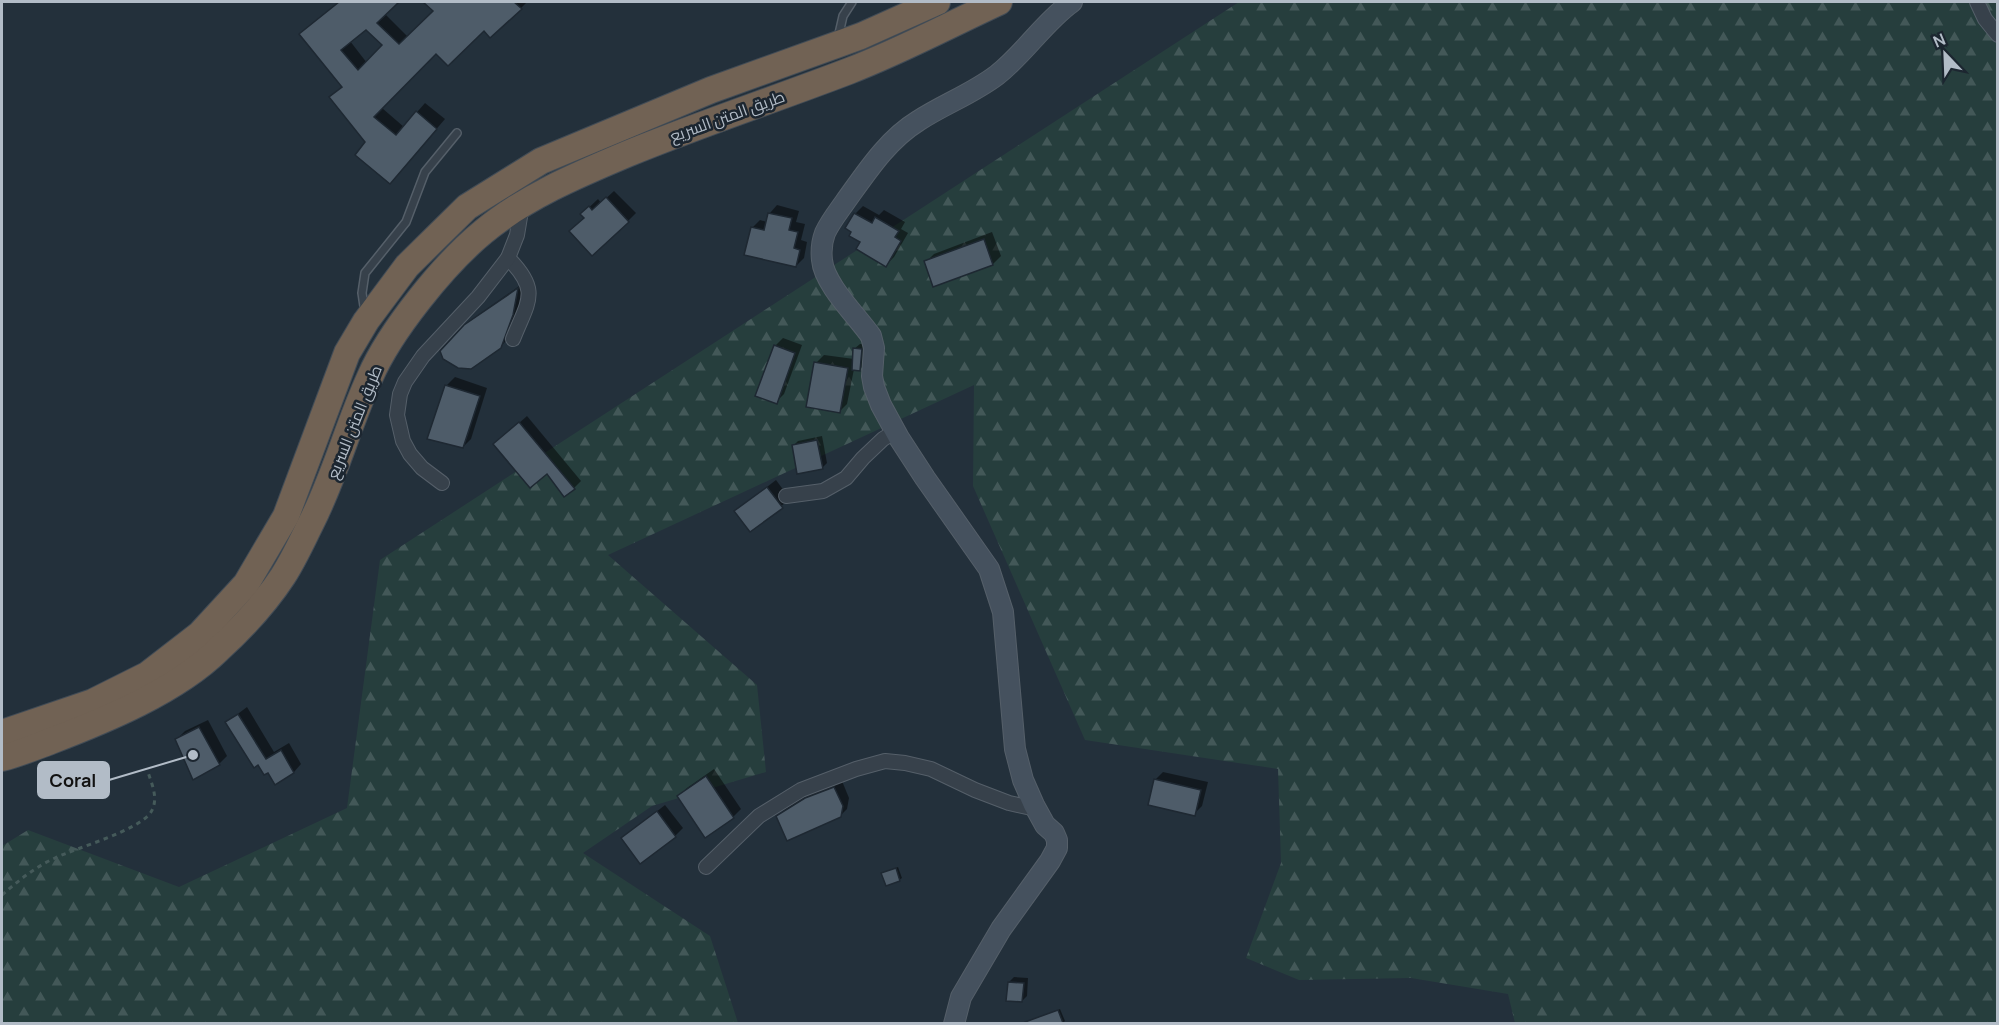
<svg xmlns="http://www.w3.org/2000/svg" width="1999" height="1025" viewBox="0 0 1999 1025" font-family="Manrope,Cairo,sans-serif">
  <style>
    .forest { fill: url(#forest-firs) }
    .shadow { fill: #0007; fill-rule: evenodd }
    .building { fill: #4e5c69; stroke: #1e2832; stroke-width: 1.5; fill-rule: evenodd }
    .lines { fill: none; stroke-linecap: round; stroke-linejoin: round }
    .lane-casing { stroke: #555f69; stroke-width: 10 }
    .street-casing { stroke: #555f69; stroke-width: 16 }
    .secondary-casing { stroke: #555f69; stroke-width: 22 }
    .highway-casing { stroke: #424c56; stroke-width: 28 }
    .path { stroke: #455a5a; stroke-width: 3; stroke-dasharray: 4.5 4.5; stroke-linecap: butt }
    .lane { stroke: #37414b; stroke-width: 7 }
    .street { stroke: #37414b; stroke-width: 14 }
    .secondary { stroke: #45515e; stroke-width: 20 }
    .highway { stroke: #716254; stroke-width: 26 }
    .labels { text-anchor: middle; stroke-width: 5; stroke-linejoin: round; paint-order: stroke }
    .street-label { font-size: 16px; fill: #b2bcc7; stroke: #1c2630 }
    .leader { fill: none; stroke: #b2bcc7; stroke-width: 2 }
    .callout-dot { fill: #b2bcc7; stroke: #1c2630; stroke-width: 2 }
    .callout { fill: #b2bcc7; stroke: #b2bcc7; stroke-width: 2 }
    .callout-label { font-size: 18px; text-anchor: middle; font-weight: bold; fill: #111 }
  </style>
  <defs>
    <pattern id="forest-firs" width="22" height="20" patternUnits="userSpaceOnUse" patternTransform="scale(1.5)"><rect width="22" height="20" fill="#263e3d"/><path d="M5 1l3.5 6h-7zM16 11l3.5 6h-7z" fill="#435858"/></pattern>
  </defs>
  <rect width="100%" height="100%" fill="#23303b"/>
  <path class="forest" d="M1239,2h758v1021h-482l-7,-29 -97,-16 -112,2 -53,-22 35,-95 -3,-94 -193,-29 -112,-254 1,-101 -366,170 149,130 9,87 -114,34 -69,47 127,83 28,87h-736v-177l26,-16 151,57 168,-79 33,-248z"/>
  <g class="shadow">
    <path d="M339,2h58l-12,12 23,23 27,-26 -10,-9h102l-6,6 -37,21 -48,23 -54,56 22,19 21,-24 20,16 -47,55 -31,-32 -36,-45 12,-11 -34,-60zM366,28l18,17 -17,18 -17,-22z"/>
    <path d="M614,191l22,22 -8,8 -42,-4 -4,-3 16,-15 3,4z"/>
    <path d="M777,205l22,6 -3,11 9,2 -4,16 6,2 -3,16 -8,8 -44,-38 8,-8 7,2 3,-9z"/>
    <path d="M863,206l16,9 5,-5 21,12 -4,7 7,4 -14,24 -8,8 -24,-23 -7,-28z"/>
    <path d="M992,232l9,24 -8,8 -67,-2 8,-8z"/>
    <path d="M525,282l-4,23 -12,33 -9,9 -35,-21 9,-8z"/>
    <path d="M783,338l19,7 -18,49 -8,8 -1,-56z"/>
    <path d="M860,344h6l-1,20 -5,5h-6l-7,35 -8,8 -23,-49 8,-8 30,4v-10z"/>
    <path d="M455,377l32,11 -16,51 -8,8 -34,-9 18,-53z"/>
    <path d="M527,416l54,65 -7,7 -27,-16 -44,-35z"/>
    <path d="M822,436l5,27 -5,5 -29,-22 5,-5z"/>
    <path d="M776,480l14,19 -39,31 -15,-19z"/>
    <path d="M247,707l27,45 15,-9 12,21 -7,8 -18,11 -8,-12 -41,-49z"/>
    <path d="M208,720l19,36 -8,8 -25,14 -17,-39 8,-8z"/>
    <path d="M714,769l27,40 -8,8 -27,19 -27,-40 8,-8z"/>
    <path d="M1163,772l45,10 -6,24 -8,8 -39,-34z"/>
    <path d="M842,781l7,17 -2,11 -7,7 -63,1 8,-8 29,-18z"/>
    <path d="M665,805l18,23 -8,8 -52,2z"/>
    <path d="M898,867l4,11 -3,2 -14,-8z"/>
    <path d="M1014,977l14,1 -1,18 -5,5 -13,-19z"/>
    <path d="M1060,1009l5,12 -4,3h-12l-3,-9z"/>
  </g>
  <g class="building">
    <path d="M339,2h60l-22,21 22,21 34,-33 -10,-9h91l8,7 -32,29 -6,-7 -36,35 -12,-12 -62,63 22,18 20,-24 21,18 -47,55 -35,-29 10,-13 -36,-45 13,-10 -43,-53zM366,30l16,15 -24,25 -17,-20z"/>
    <path d="M606,197l23,25 -37,34 -23,-25 15,-13 -4,-4 9,-8 3,4z"/>
    <path d="M768,213l24,5 -3,12 9,2 -4,16 6,2 -4,17 -52,-12 7,-28 13,3z"/>
    <path d="M854,213l18,10 3,-6 24,14 -4,6 6,4 -15,26 -30,-18 4,-7 -11,-6 2,-4 -6,-4z"/>
    <path d="M984,239l9,26 -60,22 -9,-26z"/>
    <path d="M518,288l-5,27 -12,33 -30,21 -13,-1 -15,-9 -3,-8 24,-26z"/>
    <path d="M774,345l21,8 -18,51 -22,-8z"/>
    <path d="M853,348l9,1 -2,22 -8,-1z"/>
    <path d="M814,362l34,6 -8,45 -34,-6z"/>
    <path d="M445,385l35,11 -17,52 -36,-9z"/>
    <path d="M519,422l56,67 -11,8 -17,-23 -17,14 -37,-44z"/>
    <path d="M817,440l6,29 -26,5 -5,-29z"/>
    <path d="M767,487l16,21 -33,24 -16,-21z"/>
    <path d="M238,714l28,45 15,-9 13,23 -19,12 -7,-12 -4,2 -6,-10 -4,3 -29,-46z"/>
    <path d="M199,727l21,38 -27,15 -18,-41z"/>
    <path d="M706,776l28,42 -29,20 -28,-42z"/>
    <path d="M1154,779l47,11 -6,26 -47,-11z"/>
    <path d="M834,787l9,19 -2,11 -54,24 -11,-25 29,-18z"/>
    <path d="M657,811l19,26 -36,27 -19,-26z"/>
    <path d="M896,868l4,13 -14,5 -5,-13z"/>
    <path d="M1008,982l16,1 -2,19 -16,-1z"/>
    <path d="M1058,1010l5,13h-38v-1z"/>
  </g>
  <g class="lines">
    <defs>
      <g id="lane">
        <path d="M838,38l5,-22 9,-14"/>
        <path d="M365,313l-3,-20 3,-20 41,-51 19,-50 32,-39"/>
      </g>
      <g id="street">
        <path d="M1977,2l8,17 13,16"/>
        <path d="M508,258c33,33 20,43 5,81"/>
        <path d="M442,483l-20,-15 -12,-14 -7,-13 -6,-26 3,-21 5,-12 18,-26 55,-59 30,-39 9,-23 5,-30"/>
        <path d="M786,496l37,-5 23,-13 17,-20 20,-19 13,-8"/>
        <path d="M706,867l53,-51 42,-26 55,-21 29,-8 20,2 26,6 44,21 34,13 27,6"/>
      </g>
      <path id="secondary" d="M954,1024l7,-27 40,-68 49,-68 7,-13v-8l-3,-7 -9,-8 -11,-20 -11,-25 -8,-31 -12,-137 -14,-43 -64,-91 -26,-40 -18,-33 -7,-18 -2,-11 2,-28 -3,-12c-15,-21 -47,-52 -49,-76 -1,-9 0,-19 3,-27 5,-11 13,-21 20,-31 21,-29 42,-62 73,-81 26,-17 54,-27 79,-46 28,-22 47,-53 75,-73"/>
      <g id="highway">
        <path d="M2,733l91,-31 54,-27 53,-41 46,-50 40,-68 61,-163 19,-32 41,-55 60,-59 74,-46 170,-71 150,-54 76,-34"/>
        <path d="M2,758c16,-4 33,-11 49,-17 55,-21 125,-50 167,-91 23,-21 48,-48 65,-74 11,-17 19,-35 28,-53 24,-47 37,-98 59,-146 20,-46 74,-113 113,-145 42,-35 94,-57 144,-78 73,-30 149,-55 222,-83 52,-20 100,-46 150,-69"/>
      </g>
    </defs>
    <use href="#lane" class="lane-casing"/>
    <use href="#street" class="street-casing"/>
    <use href="#secondary" class="secondary-casing"/>
    <use href="#highway" class="highway-casing"/>
    <path class="path" d="M2,895c16,-14 33,-28 53,-37 21,-10 85,-28 96,-46 8,-13 1,-27 -3,-40"/>
    <use href="#lane" class="lane"/>
    <use href="#street" class="street"/>
    <use href="#secondary" class="secondary"/>
    <use href="#highway" class="highway"/>
  </g>
  <g class="labels">
    <g class="street-label">
      <text transform="translate(727 116) rotate(-20)" y="6">طريق المتن السريع</text>
      <text transform="translate(354 422) rotate(-68)" y="6">طريق المتن السريع</text>
    </g>
  </g>
  <path class="leader" d="M193 755L109 780"/>
  <circle class="callout-dot" cx="193" cy="755" r="6"/>
  <rect class="callout" x="38" y="762" width="71" height="36" rx="6"/>
  <g class="callout-label">
    <text x="73" y="787">Coral</text>
  </g>
  <rect width="1999" height="1025" fill="none" stroke="#b2bcc7" stroke-width="6"/>
  <g transform="translate(1945 54) rotate(337)" stroke="#1c2630" stroke-width="4.5" paint-order="stroke">
  <path d="M0-4.5L10 22L0 15L-10 22Z" fill="#b2bcc7"/>
  <text y="-9" font-size="16" font-weight="bold" text-anchor="middle" fill="#b2bcc7">N</text>
  </g>
</svg>
